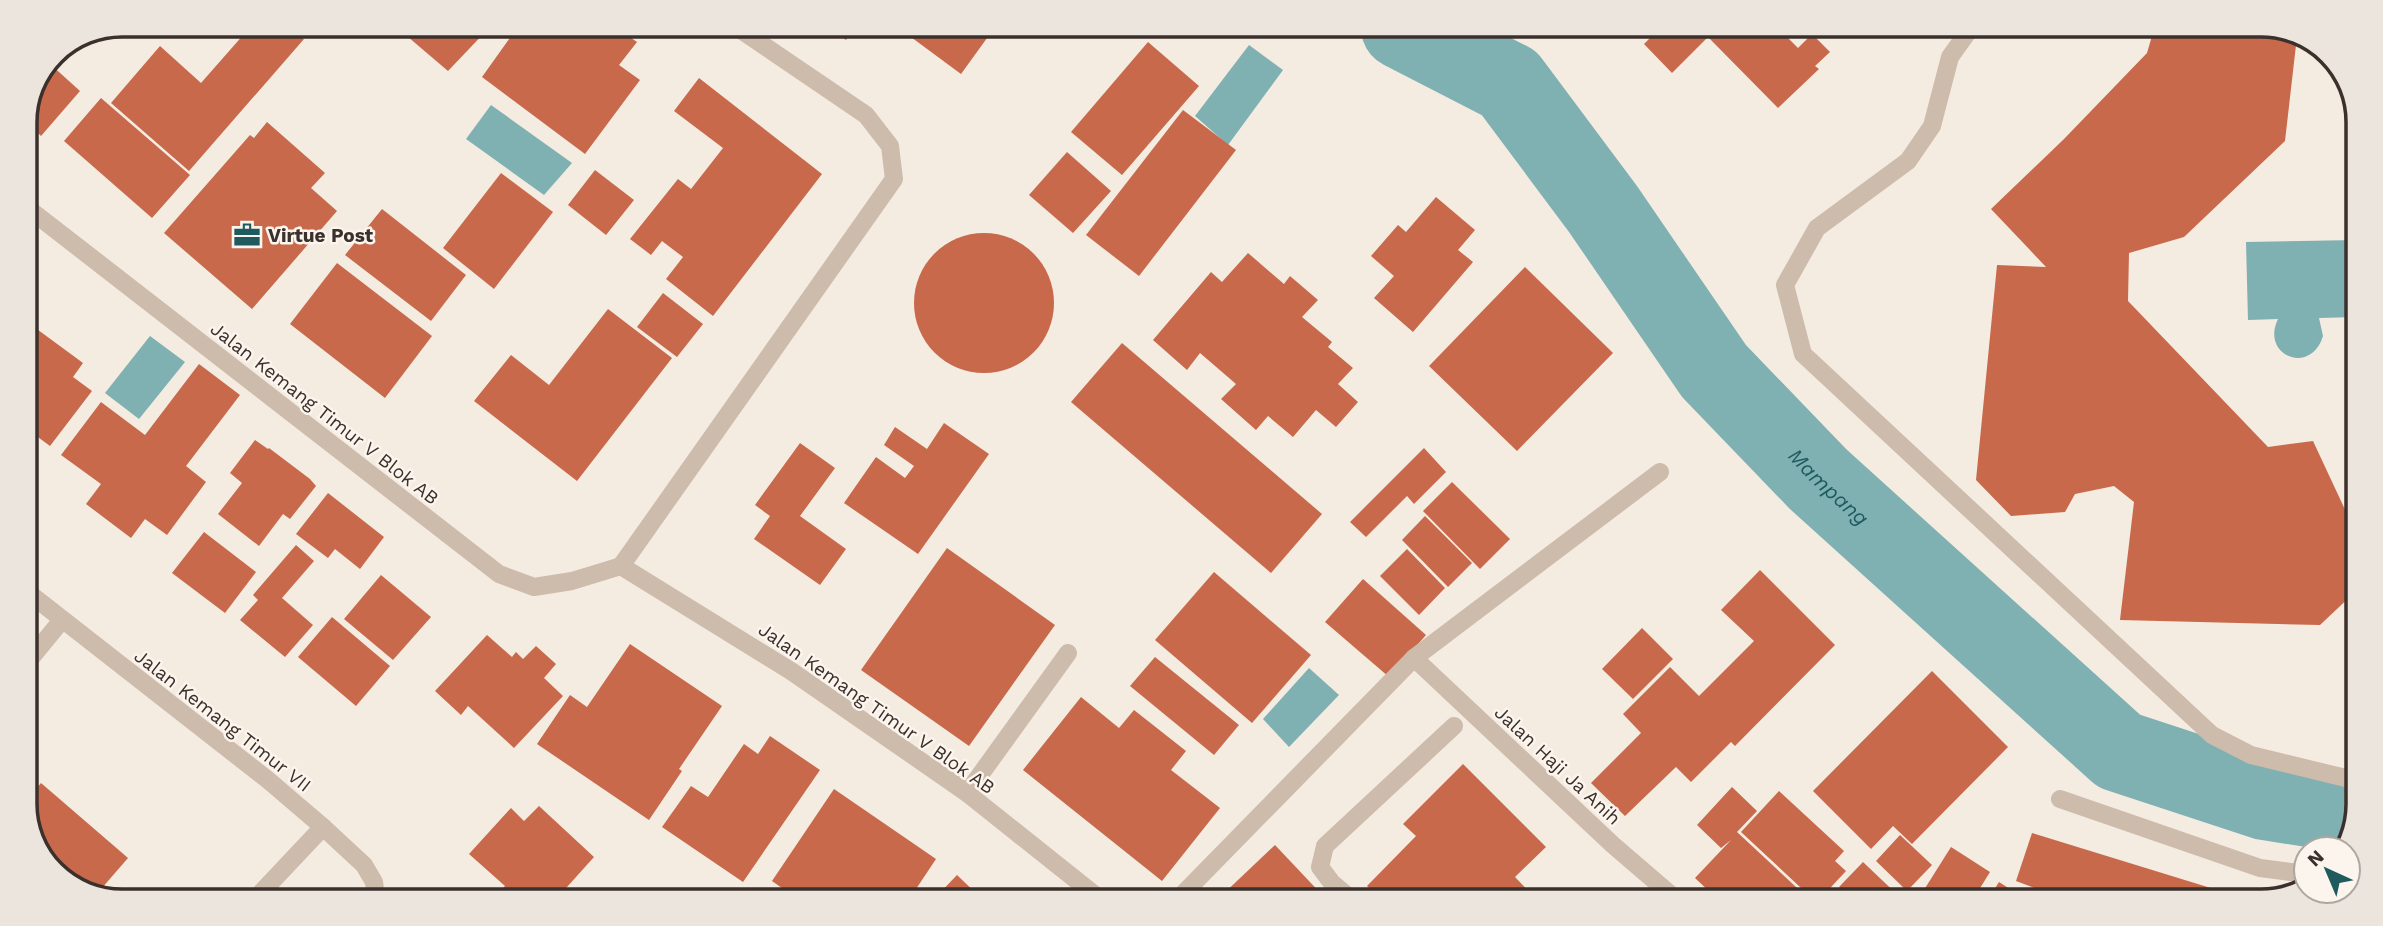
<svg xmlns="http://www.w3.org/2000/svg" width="2383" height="926" viewBox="0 0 2383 926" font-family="'Work Sans',sans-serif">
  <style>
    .water { fill: #7fb0b2 }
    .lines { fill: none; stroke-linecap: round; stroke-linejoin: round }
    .river { stroke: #7fb0b2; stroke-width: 82 }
    .building { fill: #c8694b }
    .lane { stroke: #cdbbac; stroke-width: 18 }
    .street { stroke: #cdbbac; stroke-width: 18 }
    .labels { text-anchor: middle; stroke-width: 5; stroke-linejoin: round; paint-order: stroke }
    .poi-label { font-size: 19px; font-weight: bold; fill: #3b302b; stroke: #fbf5ee; text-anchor: start }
    .street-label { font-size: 19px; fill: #3b302b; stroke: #fbf5ee }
    .water-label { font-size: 21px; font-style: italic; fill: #1f5a5e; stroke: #fbf5ee }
    .rim { fill: none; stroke: #3b302b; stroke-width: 3.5 }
  </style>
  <rect width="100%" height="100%" fill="#f4ebe1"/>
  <g class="water">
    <path d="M1249,45l34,25 -55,75 -33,-29z"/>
    <path d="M491,105l81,58 -28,32 -78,-56z"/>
    <path d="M2357,240v77l-38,1 4,18c-12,40 -63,20 -45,-17l-30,1 -2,-78z"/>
    <path d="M150,336l35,26 -46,57 -34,-26z"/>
    <path d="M1309,668l30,27 -50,52 -26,-28z"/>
  </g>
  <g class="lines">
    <path class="river" id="s1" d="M1402,28l107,55 94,126 111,162 104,108 301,272 146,48 88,14"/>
  </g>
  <g class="building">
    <path d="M252,25h35l17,14 -115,132 -78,-68 49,-57 41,37z"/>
    <path d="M394,25h90l4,4 -40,42z"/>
    <path d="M519,25l95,1 23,16 -18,23 21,15 -55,74 -103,-77z"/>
    <path d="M828,26h28l-10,14z"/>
    <path d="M896,26l82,1h17l-34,47z"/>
    <path d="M1660,28l119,1 19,19 14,-14 18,18 -15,14 4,3 -41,39 -70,-71 -36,36 -28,-29z"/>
    <path d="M2154,29l139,1 3,15 -11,96 -101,96 -55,16 -1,48 140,146 45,-6 42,90v61l-35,33 -200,-5 14,-118 -20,-16 -39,8 -10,18 -54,4 -35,-36 21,-215 49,2 -55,-58 73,-70 83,-86z"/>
    <path d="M1148,42l51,44 -77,89 -51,-43z"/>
    <path d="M49,63l31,28 -39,45 -16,-15v-5z"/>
    <path d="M699,78l123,96 -109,142 -47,-37 17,-22 -21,-16 -11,14 -21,-16 48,-60 13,10 32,-41 -49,-37z"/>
    <path d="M101,98l89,77 -38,43 -88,-77z"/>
    <path d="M1183,110l53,40 -97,126 -53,-41z"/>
    <path d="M267,122l58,51 -14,15 26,23 -85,98 -88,-76 86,-98 4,3z"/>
    <path d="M1067,152l44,39 -38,42 -44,-38z"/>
    <path d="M595,170l39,30 -28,35 -38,-30z"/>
    <path d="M501,173l52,39 -59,77 -51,-41z"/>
    <path d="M1436,197l39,33 -17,20 15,12 -60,70 -39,-34 20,-22 -23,-20 27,-31 8,7z"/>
    <path d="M382,209l84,66 -35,46 -86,-66z"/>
    <circle cx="984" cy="303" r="70"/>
    <path d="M1248,253l36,31 6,-8 28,24 -16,17 30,25 -4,5 25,21 -15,16 20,18 -22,25 -20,-17 -23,27 -25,-21 -12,14 -35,-31 15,-15 -36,-31 -13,17 -34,-30 58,-68 11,10z"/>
    <path d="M337,263l95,73 -47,62 -95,-74z"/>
    <path d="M1525,267l88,86 -96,98 -88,-85z"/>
    <path d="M663,293l40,31 -26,33 -40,-30z"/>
    <path d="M608,309l64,49 -95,123 -103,-80 37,-46 38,30z"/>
    <path d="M30,324l53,39 -10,14 19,14 -42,55 -19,-14 -6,8v-109z"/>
    <path d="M1122,343l200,171 -51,59 -200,-171z"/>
    <path d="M199,364l41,31 -54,71 20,16 -39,53 -22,-16 -14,19 -45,-34 15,-20 -40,-29 40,-53 44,33z"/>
    <path d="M944,423l45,31 -71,100 -74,-51 32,-46 29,21 9,-12 -30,-21 11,-18 32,22z"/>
    <path d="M255,440l13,9 1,-1 41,31 6,7 -26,33 -7,-5 -24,32 -41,-32 24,-31 -12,-10z"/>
    <path d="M800,443l35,25 -35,48 46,33 -26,36 -66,-46 16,-23 -15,-11z"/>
    <path d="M1424,448l22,24 -32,32 -7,-8 -41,41 -16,-15z"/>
    <path d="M1452,482l58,57 -30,30 -57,-58z"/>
    <path d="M328,493l56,44 -24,32 -25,-20 -7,9 -32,-24z"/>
    <path d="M1425,516l47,47 -24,24 -46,-47z"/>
    <path d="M204,532l52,40 -31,41 -53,-40z"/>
    <path d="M296,545l18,16 -32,37 31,27 -28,32 -45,-37 18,-20 -5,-5z"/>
    <path d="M947,548l108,77 -86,121 -108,-76z"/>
    <path d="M1407,549l38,39 -26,27 -39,-39z"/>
    <path d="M1760,570l75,75 -100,101 -4,-4 -40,40 -15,-15 -51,49 -34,-33 50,-50 -18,-19 47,-47 29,29 55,-55 -33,-31z"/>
    <path d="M1214,572l97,83 -59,68 -97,-83z"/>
    <path d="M381,575l50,42 -38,43 -49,-41z"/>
    <path d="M1363,579l63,56 -37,42 -64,-55z"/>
    <path d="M332,617l58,49 -34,40 -58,-49z"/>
    <path d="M1642,628l31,31 -40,40 -31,-30z"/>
    <path d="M487,635l25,22 4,-5 7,7 13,-13 20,18 -12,14 19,18 -49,52 -46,-42 -7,9 -26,-24z"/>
    <path d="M630,644l92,62 -43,63 3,2 -33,49 -112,-76 33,-49 17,12z"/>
    <path d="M1155,657l84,68 -25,30 -84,-69z"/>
    <path d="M1932,671l76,76 -96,97 -19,-18 -22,23 -58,-58z"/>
    <path d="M1081,697l38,31 15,-18 52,41 -15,19 49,38 -58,73 -139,-111z"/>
    <path d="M770,736l50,34 -77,112 -81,-55 29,-41 17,11 36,-53 14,10z"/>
    <path d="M1463,764l83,83 -31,30 22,23 -157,-1 -13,-13 49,-50 -13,-12z"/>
    <path d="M41,783l87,75 -33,38h-5l-45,-32 -20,-53v-9z"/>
    <path d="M1732,787l25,24 -20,21 73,68h-78l-13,-12 -6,7 -18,-17 36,-38 -10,8 -24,-23z"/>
    <path d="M834,789l102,70 -26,39h-114l-24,-17z"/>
    <path d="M1779,791l65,60 -9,10 11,10 -27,29h-5l-73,-68z"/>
    <path d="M539,806l55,51 -36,40h-63l10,-11 -36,-32 42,-46 13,13z"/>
    <path d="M2032,833l195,60 -2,8h-156l-53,-20z"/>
    <path d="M1900,835l32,30 -25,26 -31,-30z"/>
    <path d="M1275,845l51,54h-108z"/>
    <path d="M1951,847l39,25 -18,29h-55z"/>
    <path d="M1863,862l41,39 -50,-1 -15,-13z"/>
    <path d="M957,875l24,23h-46z"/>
    <path d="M1999,882l14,9 -6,10h-20z"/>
  </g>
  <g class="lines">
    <path class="lane" d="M25,665l37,-45"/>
    <g class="street">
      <path d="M1970,29l-20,28 -18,69 -24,35 -91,67 -32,57 18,69 409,381 39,20 103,25"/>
      <path d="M25,206l474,368 35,13 38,-6 49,-15 170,105 176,122 133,106"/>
      <path d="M621,566l273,-387 -4,-33 -24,-31 -131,-89"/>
      <path d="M25,590l243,190 55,47 41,38 10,17 2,15"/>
      <path d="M1414,658l199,187 64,55"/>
      <path d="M967,793l101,-140"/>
      <path d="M2060,799l200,69 46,6"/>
      <path d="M257,897l66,-70"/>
      <path d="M1178,899l236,-241 246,-186"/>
      <path d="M1351,899l-19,-16 -12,-16 5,-21 129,-120"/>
    </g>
  </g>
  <defs>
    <symbol id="office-bare" viewBox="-9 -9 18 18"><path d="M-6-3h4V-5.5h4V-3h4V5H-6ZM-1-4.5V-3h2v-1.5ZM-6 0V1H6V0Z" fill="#1f5a5e" stroke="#fbf5ee" stroke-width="2.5" paint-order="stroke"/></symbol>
  </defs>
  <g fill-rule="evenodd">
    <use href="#office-bare" x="228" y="216" width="38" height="38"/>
  </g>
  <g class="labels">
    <g class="poi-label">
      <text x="268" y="242">Virtue Post</text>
    </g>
    <g class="street-label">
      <text transform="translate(325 413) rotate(38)" y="7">Jalan Kemang Timur V Blok AB</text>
      <text transform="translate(877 708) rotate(35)" y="7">Jalan Kemang Timur V Blok AB</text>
      <text transform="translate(223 720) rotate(38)" y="7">Jalan Kemang Timur VII</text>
      <text transform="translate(1558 765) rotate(43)" y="7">Jalan Haji Ja Anih</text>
    </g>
    <g class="water-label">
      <text dy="7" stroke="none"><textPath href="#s1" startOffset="637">Mampang</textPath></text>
    </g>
  </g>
  <path d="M0 0H2383V926H0ZM122 37H2261A85 85 0 0 1 2346 122V804A85 85 0 0 1 2261 889H122A85 85 0 0 1 37 804V122A85 85 0 0 1 122 37Z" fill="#ece5de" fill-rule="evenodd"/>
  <path class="rim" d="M122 37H2261A85 85 0 0 1 2346 122V804A85 85 0 0 1 2261 889H122A85 85 0 0 1 37 804V122A85 85 0 0 1 122 37Z"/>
  <g transform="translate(2327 870) rotate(316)"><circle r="33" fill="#fbf5ee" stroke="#aea6a0" stroke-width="2"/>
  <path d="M0-5L12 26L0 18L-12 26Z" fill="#1f5a5e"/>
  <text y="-10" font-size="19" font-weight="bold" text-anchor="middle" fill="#3b302b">N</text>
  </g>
</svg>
